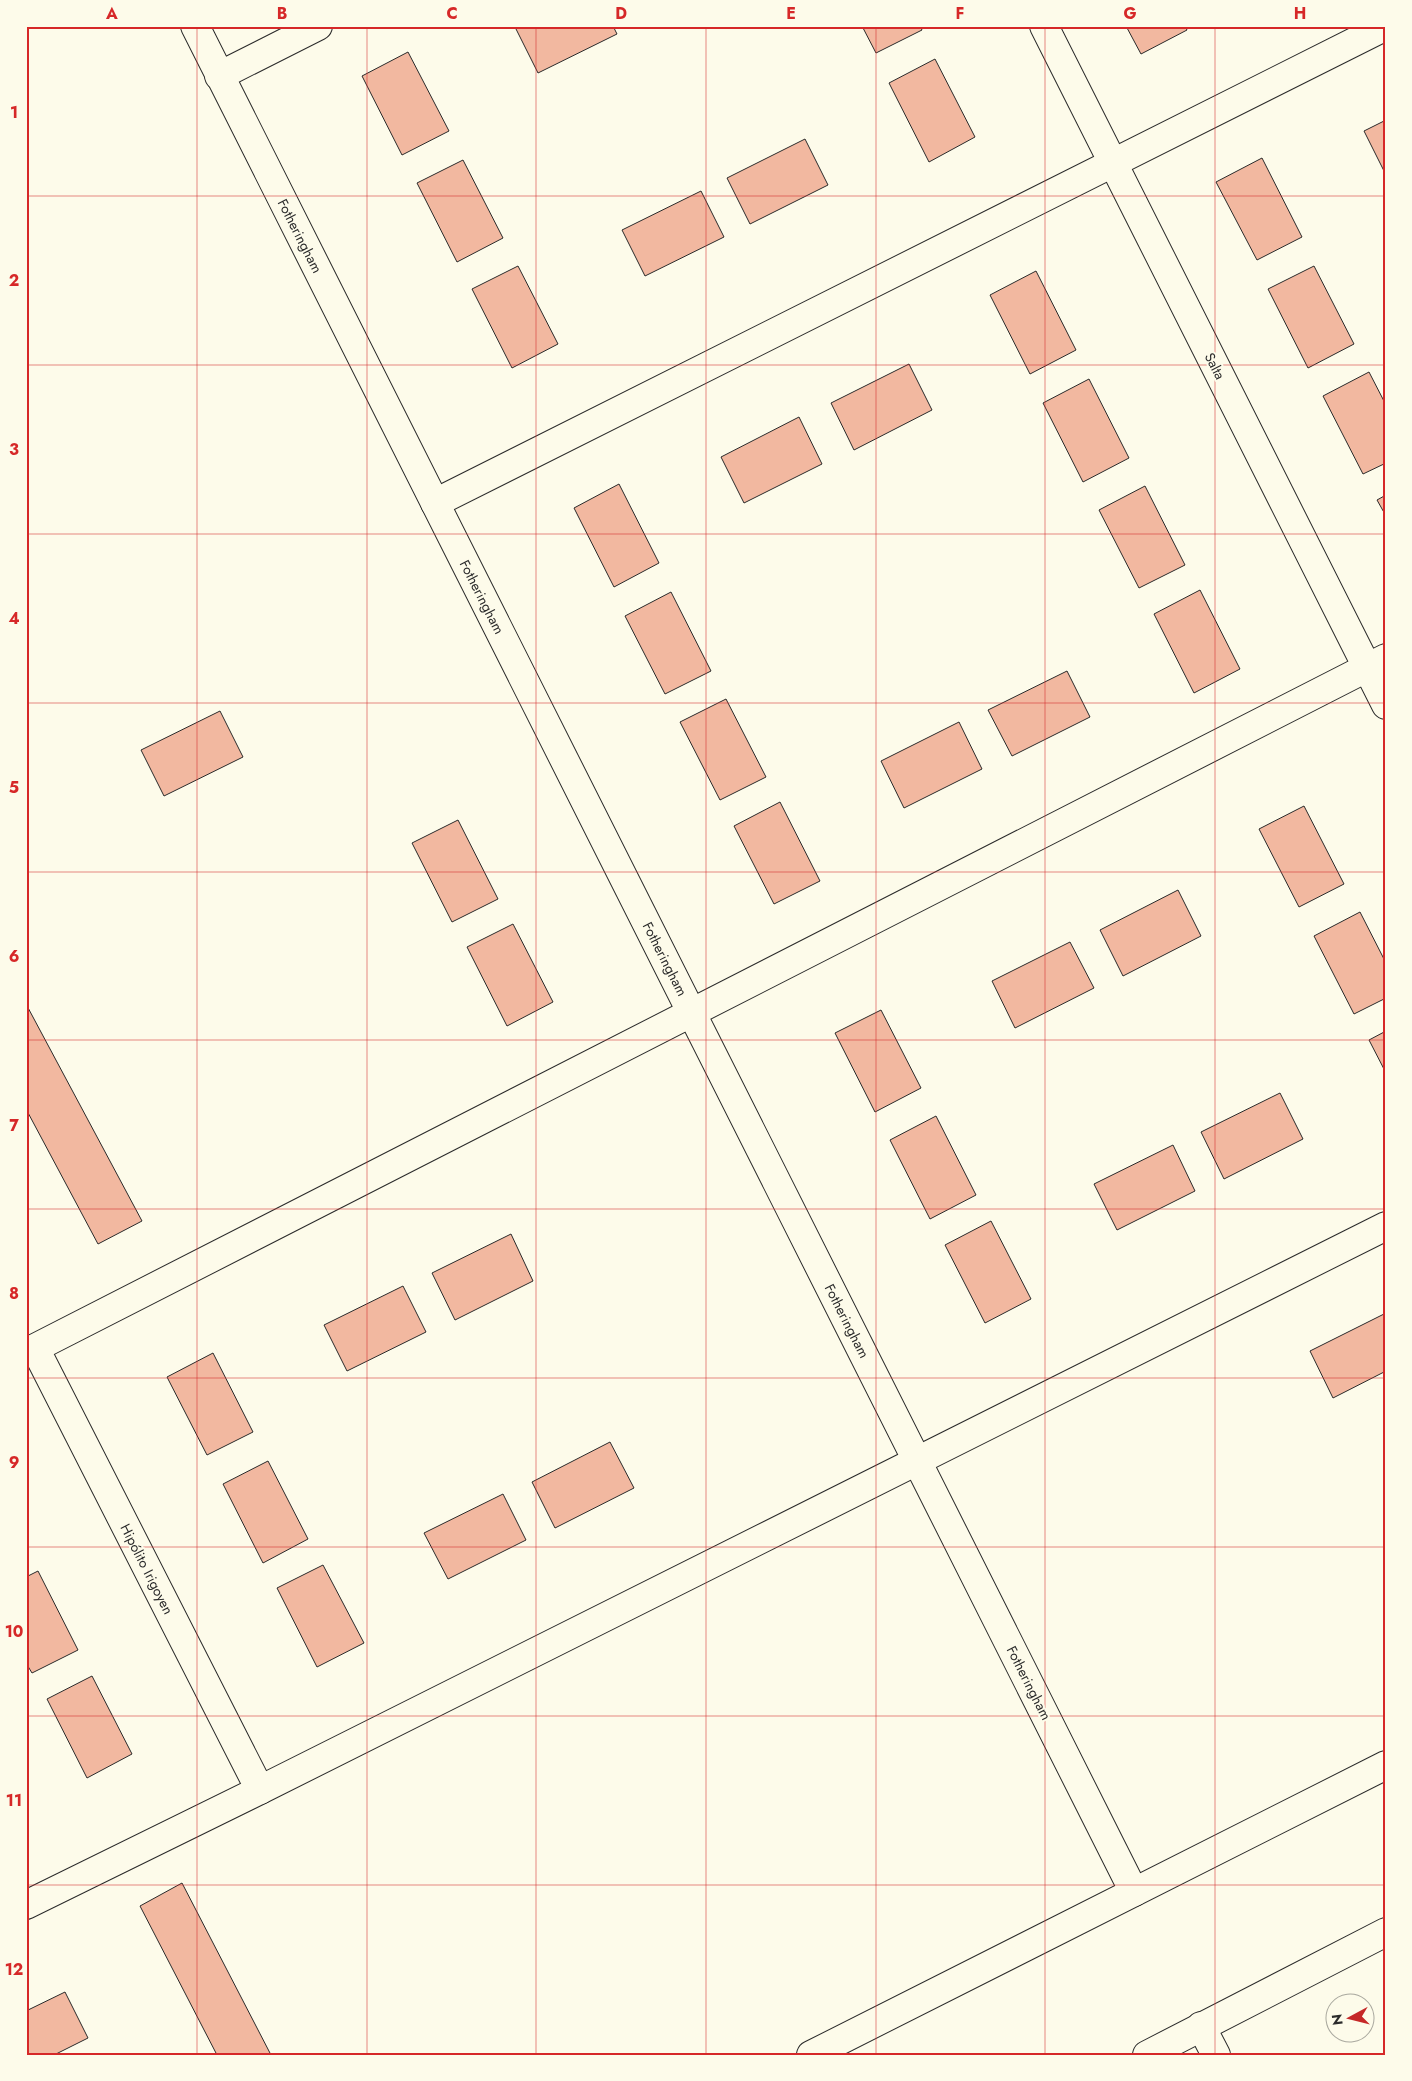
<svg xmlns="http://www.w3.org/2000/svg" width="1412" height="2081" viewBox="0 0 1412 2081" font-family="Jost,sans-serif">
  <style>
    .building { fill: #f2b8a0; stroke: #2b2b2b }
    .lines { fill: none; stroke-linecap: round; stroke-linejoin: round }
    .street-casing { stroke: #2b2b2b; stroke-width: 30 }
    .secondary-casing { stroke: #2b2b2b; stroke-width: 30 }
    .street { stroke: #fdfbea; stroke-width: 28 }
    .secondary { stroke: #fdfbea; stroke-width: 28 }
    .grid { fill: none; stroke: #d62828; stroke-width: 1; stroke-opacity: 0.55 }
    .labels { text-anchor: middle; stroke-width: 4; stroke-linejoin: round; paint-order: stroke }
    .street-label { font-size: 14px; fill: #2b2b2b; stroke: #fdfbea }
    .neatline { fill: none; stroke: #d62828; stroke-width: 2 }
    .grid-label { font-size: 16px; text-anchor: middle; font-weight: bold; fill: #d62828 }
  </style>
  <rect width="100%" height="100%" fill="#fdfbea"/>
  <g class="building">
    <path d="M517,26h96l4,8 -79,39 -23,-46z"/>
    <path d="M862,26h58l2,4 -46,23z"/>
    <path d="M1126,26h59l2,4 -46,24z"/>
    <path d="M408,52l41,79 -47,24 -40,-79z"/>
    <path d="M935,59l40,78 -46,25 -40,-79z"/>
    <path d="M1386,120v55l-22,-44z"/>
    <path d="M805,139l23,46 -78,39 -23,-46z"/>
    <path d="M1262,158l40,79 -45,23 -41,-78z"/>
    <path d="M463,160l40,78 -46,24 -40,-79z"/>
    <path d="M701,191l23,46 -79,39 -23,-46z"/>
    <path d="M518,266l40,78 -46,24 -40,-79z"/>
    <path d="M1314,266l40,78 -46,24 -40,-79z"/>
    <path d="M1036,271l40,79 -46,24 -40,-79z"/>
    <path d="M909,364l23,46 -78,40 -23,-47z"/>
    <path d="M1369,372l17,33v58l-23,11 -40,-78z"/>
    <path d="M1089,379l40,79 -46,24 -40,-79z"/>
    <path d="M799,417l23,47 -78,39 -23,-46z"/>
    <path d="M619,484l40,79 -45,24 -40,-79z"/>
    <path d="M1145,486l40,79 -46,23 -40,-78z"/>
    <path d="M1386,495v21l-9,-16z"/>
    <path d="M1200,590l40,79 -46,24 -40,-79z"/>
    <path d="M671,592l40,79 -46,23 -40,-78z"/>
    <path d="M1067,671l23,46 -78,39 -24,-46z"/>
    <path d="M726,699l40,78 -46,23 -40,-78z"/>
    <path d="M220,711l23,46 -79,39 -23,-46z"/>
    <path d="M959,722l23,47 -78,39 -23,-47z"/>
    <path d="M780,802l40,79 -46,23 -40,-78z"/>
    <path d="M1304,806l40,78 -45,23 -40,-78z"/>
    <path d="M458,820l40,79 -46,23 -40,-79z"/>
    <path d="M1178,890l23,46 -78,40 -23,-46z"/>
    <path d="M1360,912l26,51v35l-32,16 -40,-78z"/>
    <path d="M513,924l40,78 -46,24 -40,-79z"/>
    <path d="M1070,942l24,46 -79,40 -23,-47z"/>
    <path d="M26,1004l116,217 -44,23 -72,-135z"/>
    <path d="M881,1010l40,78 -46,24 -40,-79z"/>
    <path d="M1386,1031v42l-17,-33z"/>
    <path d="M1280,1093l23,46 -79,40 -23,-47z"/>
    <path d="M936,1116l40,79 -46,24 -40,-79z"/>
    <path d="M1173,1145l22,46 -78,39 -23,-46z"/>
    <path d="M991,1221l40,78 -46,24 -40,-78z"/>
    <path d="M511,1234l22,47 -78,39 -23,-47z"/>
    <path d="M403,1286l23,46 -79,39 -23,-46z"/>
    <path d="M1386,1313v58l-53,27 -23,-47z"/>
    <path d="M213,1353l40,79 -46,23 -40,-78z"/>
    <path d="M610,1442l24,46 -79,40 -23,-46z"/>
    <path d="M268,1461l40,78 -45,24 -40,-79z"/>
    <path d="M503,1494l23,46 -78,39 -24,-46z"/>
    <path d="M323,1565l41,78 -47,24 -40,-79z"/>
    <path d="M38,1571l40,79 -46,23 -6,-10v-86z"/>
    <path d="M92,1676l40,78 -45,24 -40,-79z"/>
    <path d="M182,1883l89,172h-54l-77,-149z"/>
    <path d="M65,1992l23,46 -34,17h-28v-44z"/>
  </g>
  <g class="lines">
    <defs>
      <g id="street">
        <path d="M195,26l939,1866"/>
        <path d="M1044,26l342,679"/>
        <path d="M219,76l99,-50"/>
        <path d="M435,503l951,-477"/>
        <path d="M260,1790l-225,-442 1351,-690"/>
        <path d="M26,1905l234,-115 1126,-564"/>
        <path d="M1201,2026l15,29"/>
      </g>
      <g id="secondary">
        <path d="M811,2055l575,-290"/>
        <path d="M1147,2055l239,-123"/>
      </g>
    </defs>
    <use href="#street" class="street-casing"/>
    <use href="#secondary" class="secondary-casing"/>
    <use href="#street" class="street"/>
    <use href="#secondary" class="secondary"/>
  </g>
  <path class="grid" d="M197,26v2029M367,26v2029M536,26v2029M706,26v2029M876,26v2029M1045,26v2029M1215,26v2029M26,196h1360M26,365h1360M26,534h1360M26,703h1360M26,872h1360M26,1040h1360M26,1209h1360M26,1378h1360M26,1547h1360M26,1716h1360M26,1885h1360"/>
  <g class="labels">
    <g class="street-label">
      <text transform="translate(300 236) rotate(63)" y="5">Fotheringham</text>
      <text transform="translate(1215 366) rotate(63)" y="5">Salta</text>
      <text transform="translate(482 597) rotate(63)" y="5">Fotheringham</text>
      <text transform="translate(665 959) rotate(63)" y="5">Fotheringham</text>
      <text transform="translate(847 1321) rotate(63)" y="5">Fotheringham</text>
      <text transform="translate(147 1569) rotate(63)" y="5">Hipólito Irigoyen</text>
      <text transform="translate(1029 1683) rotate(63)" y="5">Fotheringham</text>
    </g>
  </g>
  <rect width="1412" height="2081" fill="none" stroke="#fdfbea" stroke-width="55"/>
  <g transform="translate(1350 2018) rotate(263)"><circle r="24" fill="#fdfbea" stroke="#a9a89e"/>
  <path d="M0-4L9 19L0 12L-9 19Z" fill="#c62828"/>
  <text y="-8" font-size="14" font-weight="bold" text-anchor="middle" fill="#2b2b2b">N</text>
  </g>
  <rect x="28" y="28" width="1356" height="2026" class="neatline"/>
  <g class="grid-label">
    <text x="112" y="19">A</text>
    <text x="282" y="19">B</text>
    <text x="452" y="19">C</text>
    <text x="621" y="19">D</text>
    <text x="791" y="19">E</text>
    <text x="960" y="19">F</text>
    <text x="1130" y="19">G</text>
    <text x="1300" y="19">H</text>
    <text x="14" y="118">1</text>
    <text x="14" y="286">2</text>
    <text x="14" y="455">3</text>
    <text x="14" y="624">4</text>
    <text x="14" y="793">5</text>
    <text x="14" y="962">6</text>
    <text x="14" y="1131">7</text>
    <text x="14" y="1299">8</text>
    <text x="14" y="1468">9</text>
    <text x="14" y="1637">10</text>
    <text x="14" y="1806">11</text>
    <text x="14" y="1975">12</text>
  </g>
</svg>
